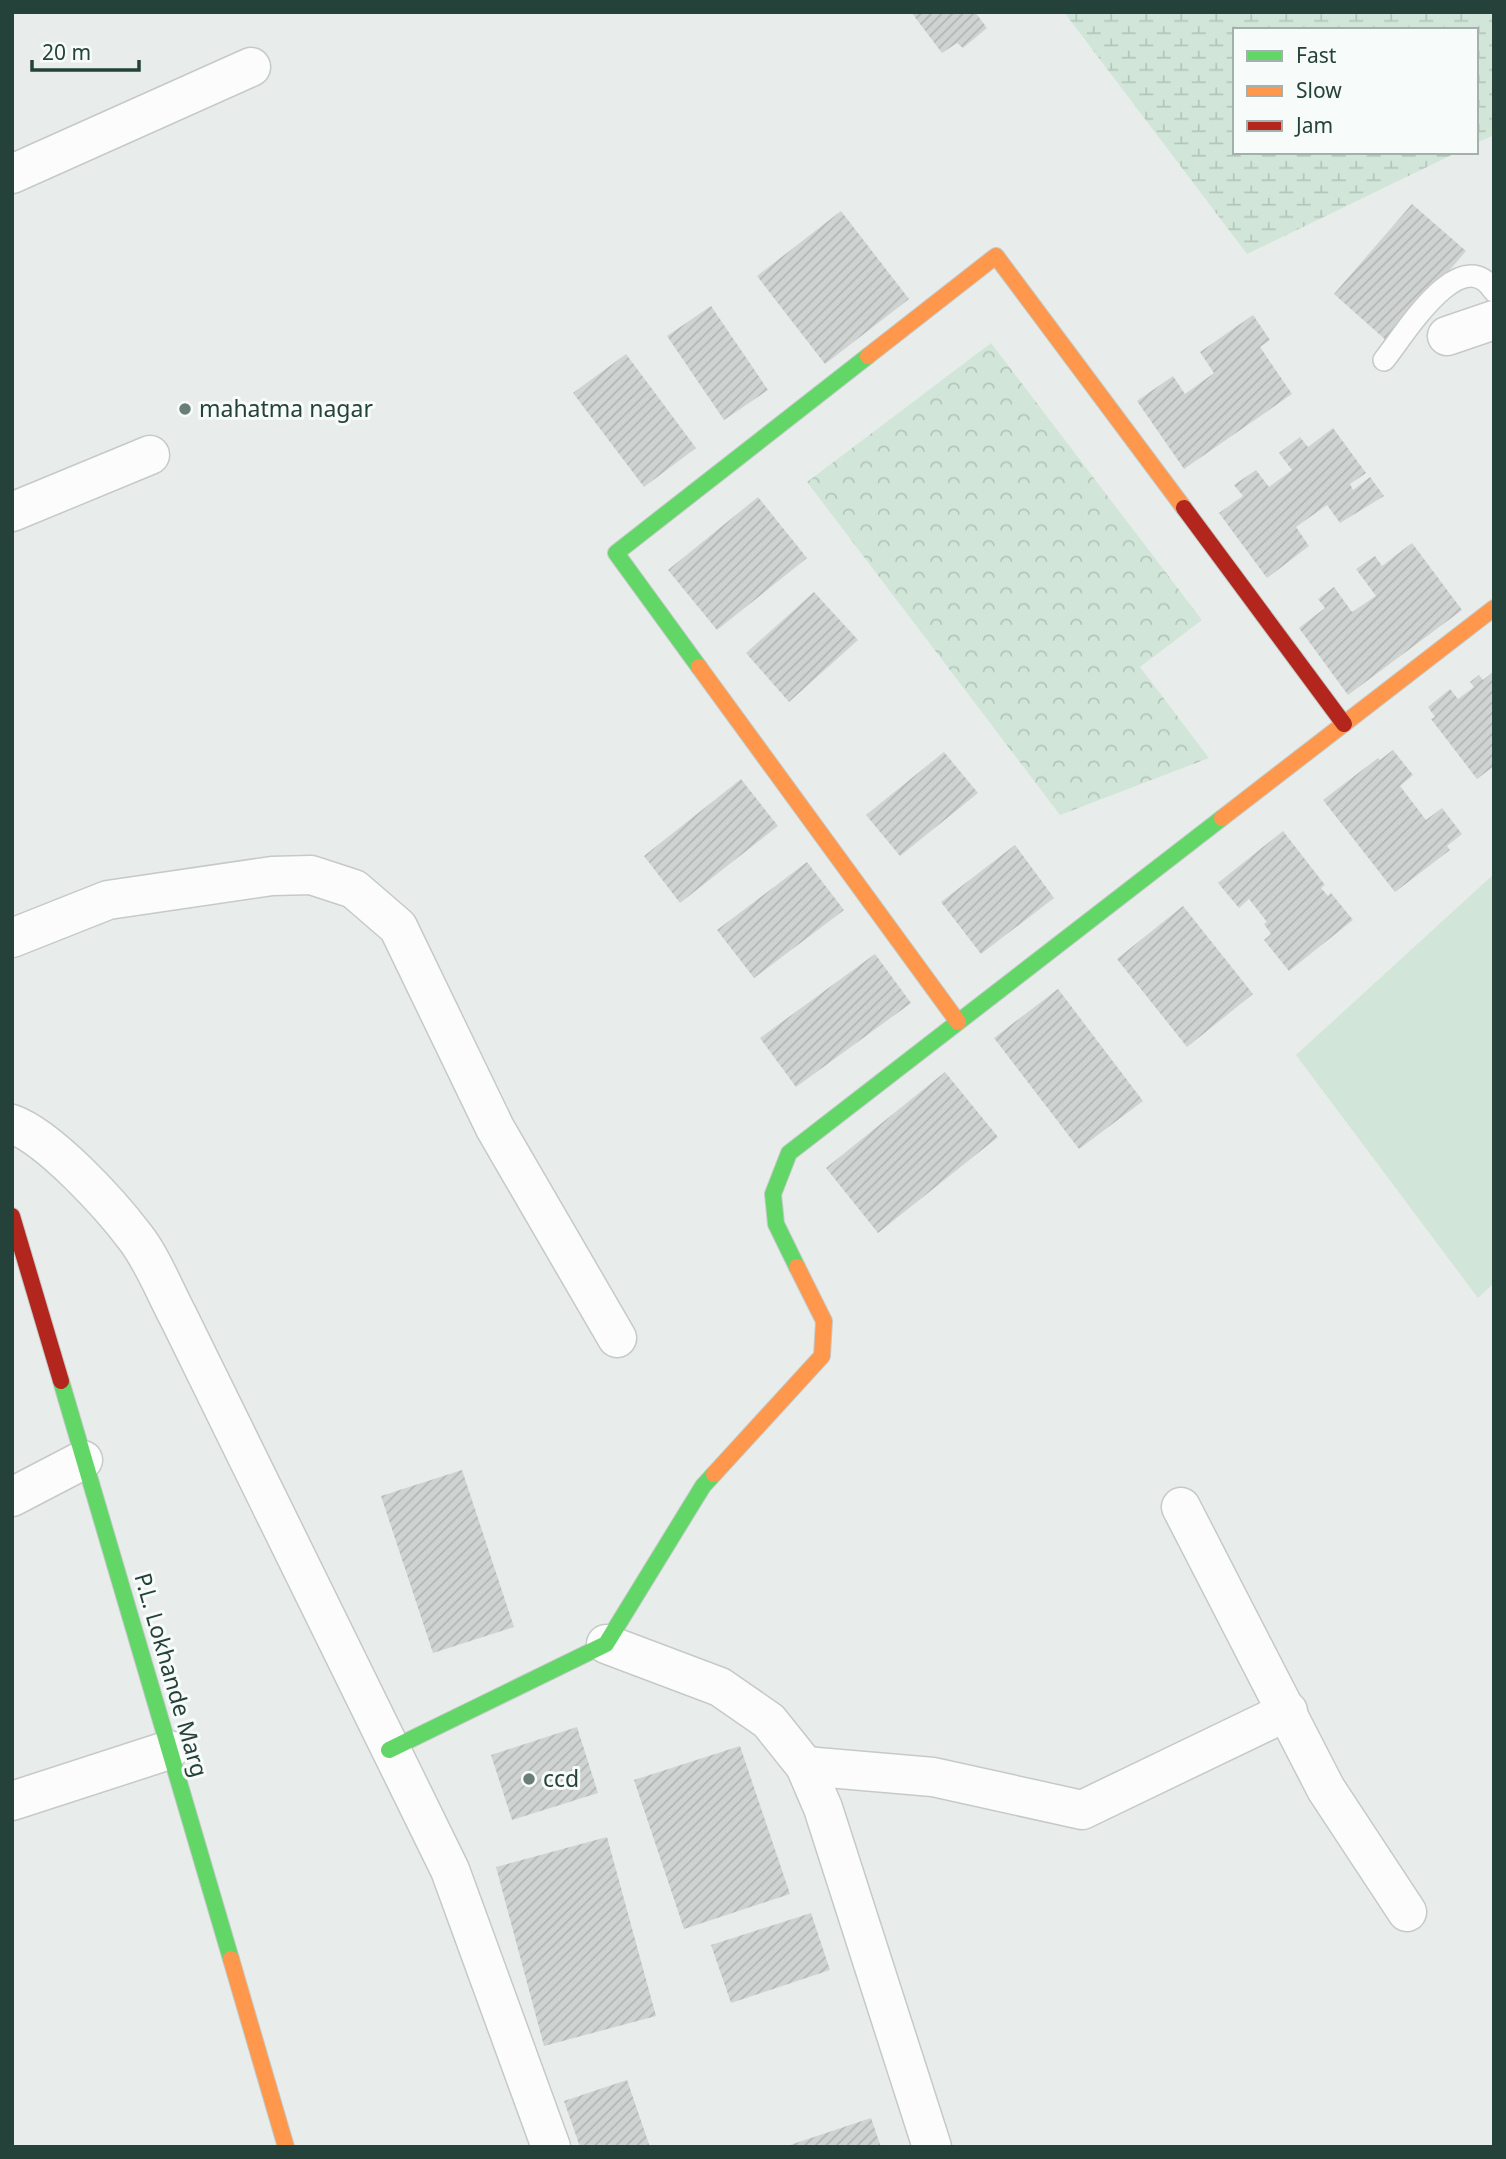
<svg xmlns="http://www.w3.org/2000/svg" width="1506" height="2159" viewBox="0 0 1506 2159" font-family="'Noto Sans',sans-serif">
  <style>
    .grass { fill: #d1e6d8 }
    .wetland { fill: url(#wetland-marsh) }
    .park { fill: url(#park-crowns) }
    .building { fill: url(#building-hatch) }
    .lines { fill: none; stroke-linecap: round; stroke-linejoin: round }
    .lane-casing { stroke: #c5cac8; stroke-width: 24 }
    .street-casing { stroke: #c5cac8; stroke-width: 41 }
    .fast-casing { stroke: #c3cbc8; stroke-width: 18 }
    .slow-casing { stroke: #c3cbc8; stroke-width: 18 }
    .jam-casing { stroke: #c3cbc8; stroke-width: 18 }
    .lane { stroke: #fcfcfc; stroke-width: 21 }
    .street { stroke: #fcfcfc; stroke-width: 38 }
    .fast { stroke: #63d668; stroke-width: 16 }
    .slow { stroke: #ff974d; stroke-width: 16 }
    .jam { stroke: #b3261e; stroke-width: 16 }
    .poi-dot { fill: #697e78; stroke: #f7fbf9; stroke-width: 2.5 }
    .labels { text-anchor: middle; stroke-width: 6; stroke-linejoin: round; paint-order: stroke }
    .poi-label { font-size: 23px; fill: #24423a; stroke: #f7fbf9; text-anchor: start }
    .street-label { font-size: 23px; fill: #24423a; stroke: #f7fbf9 }
  </style>
  <defs>
    <pattern id="wetland-marsh" width="20" height="14" patternUnits="userSpaceOnUse" patternTransform="scale(1.75)"><rect width="20" height="14" fill="#d1e6d8"/><path d="M1 5h8M5 5V1M11 12h8M15 12V8" fill="none" stroke="#b3c6ba"/></pattern>
    <pattern id="park-crowns" width="20" height="18" patternUnits="userSpaceOnUse" patternTransform="scale(1.75)"><rect width="20" height="18" fill="#d1e6d8"/><path d="M2 6a3 3 0 1 1 6 0M12 15a3 3 0 1 1 6 0" fill="none" stroke="#b3c6ba"/></pattern>
    <pattern id="building-hatch" width="6" height="6" patternUnits="userSpaceOnUse" patternTransform="scale(1.75)"><rect width="6" height="6" fill="#cfd4d2"/><path d="M-1 1l2-2M0 6l6-6M5 7l2-2" fill="none" stroke="#b2b7b5"/></pattern>
  </defs>
  <rect width="100%" height="100%" fill="#e8edeb"/>
  <path class="grass" d="M1494,874v409l-16,15 -182,-243z"/>
  <path class="wetland" d="M1064,12h430v123l-18,8v-113h-241v122h223l-211,102z"/>
  <path class="park" d="M991,343l211,277 -62,47 69,91 -149,57 -253,-333z"/>
  <g class="building">
    <path d="M911,12h64l12,16 -24,20 -6,-5 -15,10z"/>
    <path d="M1412,204l54,47 -78,91 -54,-48z"/>
    <path d="M841,211l68,88 -84,65 -68,-88z"/>
    <path d="M711,306l57,84 -44,30 -57,-84z"/>
    <path d="M1253,315l17,25 -10,7 32,47 -108,75 -47,-68 36,-25 12,18 29,-21 -14,-21z"/>
    <path d="M626,354l70,94 -52,39 -71,-94z"/>
    <path d="M1333,428l33,45 -16,11 3,6 17,-13 14,19 -44,27 -13,-18 -31,22 13,19 -42,32 -48,-65 24,-17 -9,-11 22,-15 13,17 23,-17 -13,-17 21,-16 8,10z"/>
    <path d="M758,497l49,61 -90,72 -49,-60z"/>
    <path d="M1412,543l50,67 -114,85 -49,-67 26,-20 -7,-9 16,-12 18,25 24,-16 -20,-27 19,-13 7,10z"/>
    <path d="M814,592l44,48 -69,62 -43,-49z"/>
    <path d="M1494,671v95l-17,13 -46,-60 4,-2 -7,-10 22,-18 8,10 16,-12 -4,-5 9,-7 4,5z"/>
    <path d="M1393,750l20,25 -13,11 26,34 16,-12 20,26 -15,12 3,4 -55,42 -72,-92 55,-42 2,2z"/>
    <path d="M944,752l34,41 -78,63 -34,-41z"/>
    <path d="M741,779l37,47 -98,77 -36,-47z"/>
    <path d="M1283,831l42,54 -4,3 7,8 3,-3 22,27 -64,51 -25,-31 7,-6 -7,-10 3,-2 -18,-23 -10,9 -21,-25z"/>
    <path d="M1015,845l39,53 -73,56 -40,-52z"/>
    <path d="M807,862l37,48 -90,68 -37,-48z"/>
    <path d="M1183,906l70,88 -66,53 -70,-88z"/>
    <path d="M875,954l36,49 -115,84 -36,-49z"/>
    <path d="M1058,989l85,112 -64,48 -85,-111z"/>
    <path d="M945,1072l53,65 -120,96 -52,-65z"/>
    <path d="M462,1470l52,157 -81,26 -52,-157z"/>
    <path d="M577,1727l21,66 -86,27 -21,-65z"/>
    <path d="M740,1746l50,148 -106,35 -50,-149z"/>
    <path d="M607,1837l49,179 -112,30 -48,-179z"/>
    <path d="M811,1913l19,57 -99,33 -20,-58z"/>
    <path d="M627,2080l23,67h-70l-16,-46z"/>
    <path d="M871,2118l10,29h-94v-1z"/>
  </g>
  <g class="lines">
    <defs>
      <path id="lane" d="M1384,360c21,-26 77,-120 110,-69"/>
      <g id="street">
        <path d="M12,174l239,-107"/>
        <path d="M1447,336l47,-16"/>
        <path d="M12,512l138,-57"/>
        <path d="M12,938l96,-38 164,-24 39,-1 43,14 44,38 97,201 122,210"/>
        <path d="M12,1124c38,14 98,80 123,113 18,23 30,55 44,81l271,552 101,277"/>
        <path d="M12,1497l71,-37"/>
        <path d="M1181,1507l145,282 81,123"/>
        <path d="M606,1644l114,43 49,34 36,45 18,42 109,339"/>
        <path d="M805,1766l128,11 149,33 206,-99"/>
        <path d="M12,1801l157,-51"/>
      </g>
      <g id="fast">
        <path d="M699,667l-83,-114 252,-197"/>
        <path d="M797,1267l-21,-43 -3,-30 16,-41 433,-335"/>
        <path d="M61,1381l170,578"/>
        <path d="M389,1750l217,-106 97,-158 11,-12"/>
      </g>
      <g id="slow">
        <path d="M868,356l128,-100 188,252"/>
        <path d="M699,667l259,355"/>
        <path d="M1222,818l272,-210"/>
        <path d="M714,1474l108,-118 2,-35 -27,-54"/>
        <path d="M231,1959l55,188"/>
      </g>
      <g id="jam">
        <path d="M1184,508l160,216"/>
        <path d="M12,1216l49,165"/>
      </g>
    </defs>
    <use href="#lane" class="lane-casing"/>
    <use href="#street" class="street-casing"/>
    <use href="#fast" class="fast-casing"/>
    <use href="#slow" class="slow-casing"/>
    <use href="#jam" class="jam-casing"/>
    <use href="#lane" class="lane"/>
    <use href="#street" class="street"/>
    <use href="#fast" class="fast"/>
    <use href="#slow" class="slow"/>
    <use href="#jam" class="jam"/>
  </g>
  <g class="poi-dot">
    <circle cx="185" cy="409" r="7"/>
    <circle cx="529" cy="1779" r="7"/>
  </g>
  <g class="labels">
    <g class="poi-label">
      <text x="199" y="417">mahatma nagar</text>
      <text x="543" y="1787">ccd</text>
    </g>
    <g class="street-label">
      <text transform="translate(171 1675) rotate(74)" y="8">P.L. Lokhande Marg</text>
    </g>
  </g>
  <rect width="1506" height="2159" fill="none" stroke="#24423a" stroke-width="28"/>
  <rect x="1233" y="28" width="245" height="126" fill="#f7fbf9" stroke="#a3b1ad" stroke-width="2"/>
  <rect x="1247" y="51" width="35" height="10" fill="#63d668" stroke="#a3b1ad" stroke-width="2"/>
  <text x="1296" y="63" font-size="21" fill="#24423a">Fast</text>
  <rect x="1247" y="86" width="35" height="10" fill="#ff974d" stroke="#a3b1ad" stroke-width="2"/>
  <text x="1296" y="98" font-size="21" fill="#24423a">Slow</text>
  <rect x="1247" y="121" width="35" height="10" fill="#b3261e" stroke="#a3b1ad" stroke-width="2"/>
  <text x="1296" y="133" font-size="21" fill="#24423a">Jam</text>
  <path d="M32 60v10h107v-10" fill="none" stroke="#24423a" stroke-width="3.5"/>
  <text x="42" y="60" font-size="21" fill="#24423a" stroke="#f7fbf9" stroke-width="5" paint-order="stroke">20 m</text>
</svg>
